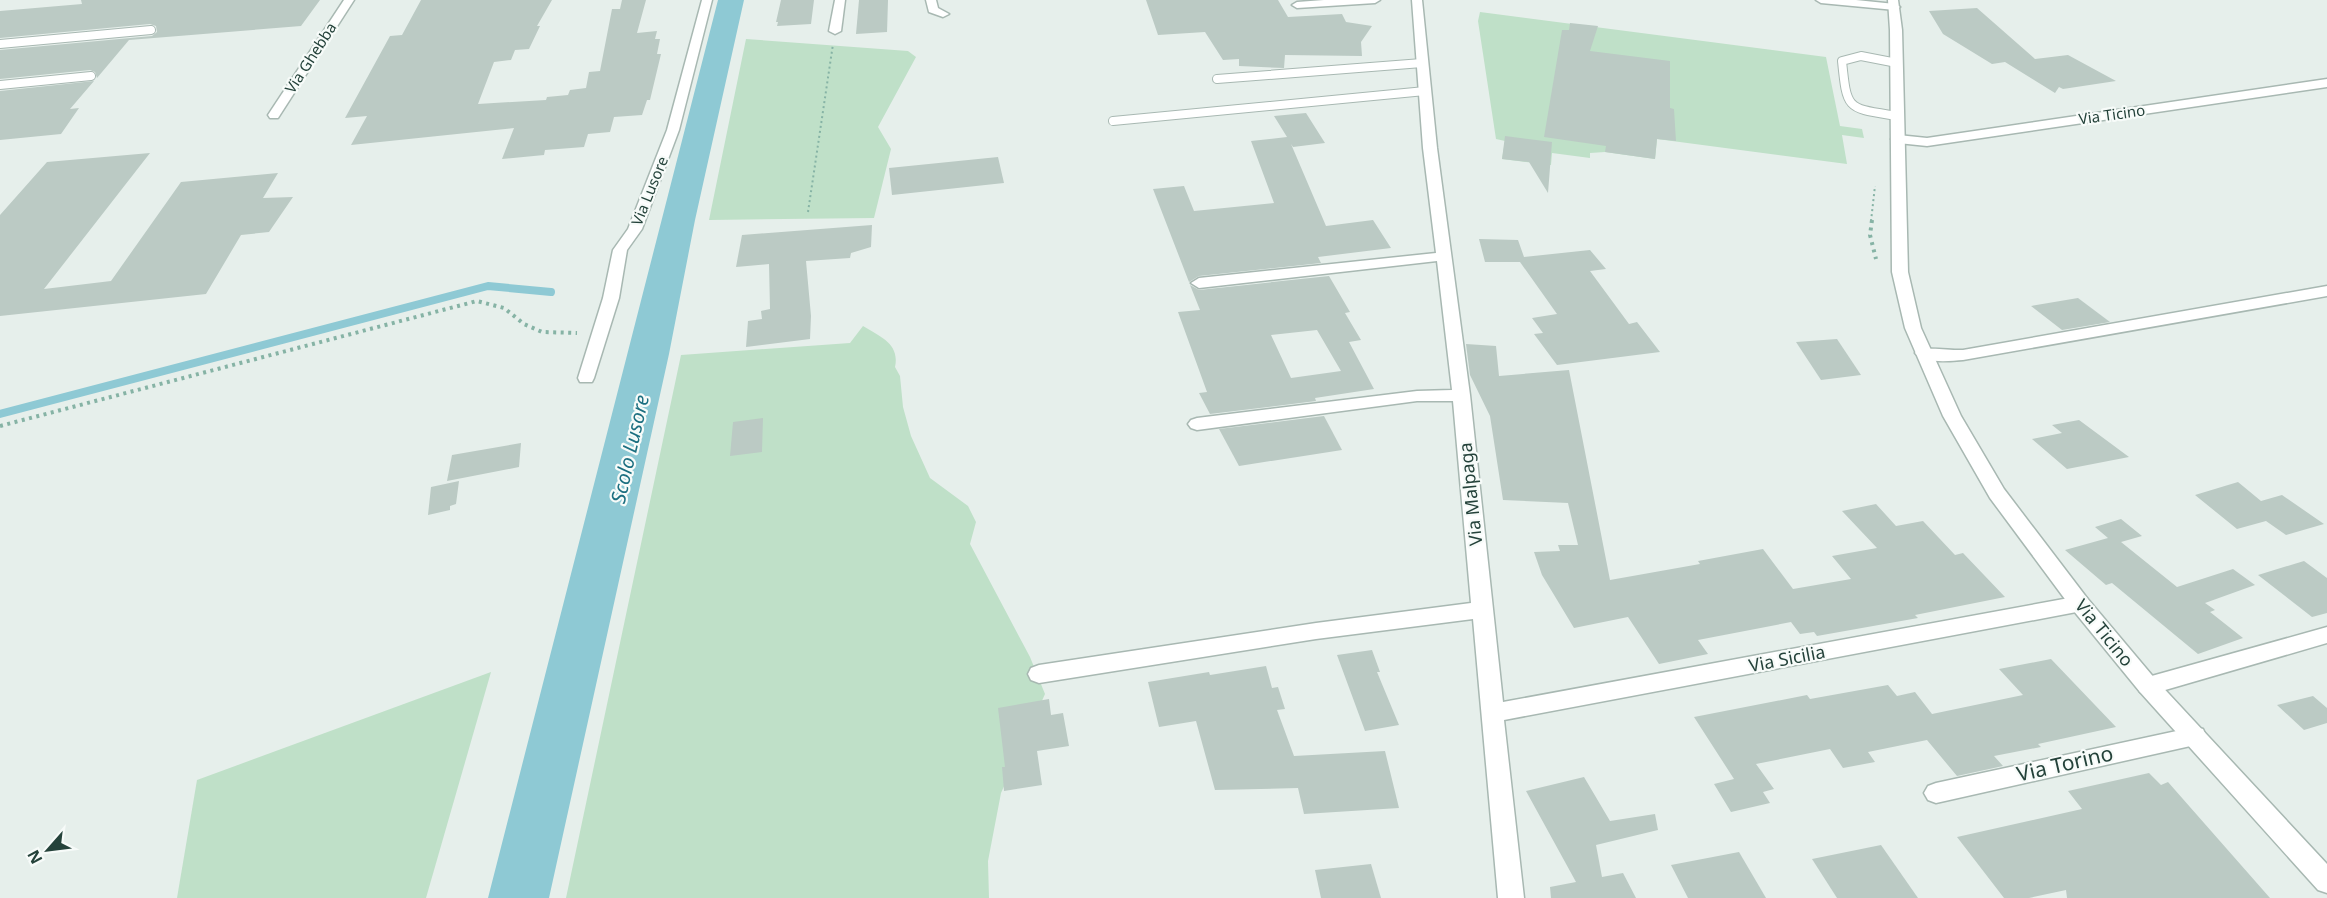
<svg xmlns="http://www.w3.org/2000/svg" width="2327" height="898" viewBox="0 0 2327 898" font-family="'Noto Sans',sans-serif">
  <style>
    .green { fill: #bfe0c8 }
    .water { fill: #8ec9d4 }
    .lines { fill: none; stroke-linecap: round; stroke-linejoin: round }
    .stream { stroke: #8ec9d4; stroke-width: 8 }
    .building { fill: #bbcac4; fill-rule: evenodd }
    .service-casing { stroke: #a8b8b2; stroke-width: 10 }
    .minor-casing { stroke: #a8b8b2; stroke-width: 3 }
    .tertiary-casing { stroke: #a8b8b2; stroke-width: 3 }
    .path-far1 { stroke: #86b3a5; stroke-width: 2; stroke-dasharray: 2 3; stroke-linecap: butt }
    .path { stroke: #86b3a5; stroke-width: 4; stroke-dasharray: 3 4.5; stroke-linecap: butt }
    .service { stroke: #fff; stroke-width: 8 }
    .minor { fill: #fff; fill-rule: evenodd }
    .tertiary { fill: #fff; fill-rule: evenodd }
    .labels { text-anchor: middle; stroke-width: 4.5; stroke-linejoin: round; paint-order: stroke }
    .far-street-label { font-size: 15px; fill: #24423a; stroke: #f7fbf9 }
    .street-label { font-size: 18px; fill: #24423a; stroke: #f7fbf9 }
    .water-label { font-size: 20px; font-style: italic; fill: #1c6f80; stroke: #f7fbf9 }
    .near-street-label { font-size: 21px; fill: #24423a; stroke: #f7fbf9 }
  </style>
  <rect width="100%" height="100%" fill="#e6efeb"/>
  <g class="green">
    <path d="M1480,12l346,45 14,69 22,3 2,9 -22,-3 5,29 -190,-25 -2,20 -50,-7 -15,1v5l-38,-5 -1,12 -49,-6 3,-18 -9,-2 -18,-118z"/>
    <path d="M746,39l162,12 8,6 -38,70 13,22 -17,69 -165,2z"/>
    <path d="M863,326c18,11 37,18 32,41l5,9 3,31 8,29 19,42 38,28 8,16 -6,22 60,113 15,37 -44,99 -13,68 1,37h-423l115,-543 169,-12z"/>
    <path d="M491,672l-65,226h-249l20,-118z"/>
  </g>
  <path class="water" d="M718,0h26l-49,220 -26,134 -120,544h-61z"/>
  <g class="lines">
    <path class="stream" d="M0,414l488,-128 63,6"/>
  </g>
  <g class="building">
    <path d="M81,0h239l-19,26 -172,14 -32,38 -2,-6 -5,-2 -90,9v-29l152,-14 5,-4 -1,-6 -6,-2 -150,14v-27l82,-7z"/>
    <path d="M421,0h131l-15,26h3l-11,23 -14,1 -4,10 -17,2 -16,42 68,-4 1,-3 21,-2 2,-5 16,-2 3,-16 11,-1 12,-62h8l2,-9h24l-9,33 20,-2 -2,8h5l-3,15h4l-11,46h-3l-5,15 -28,2 -4,15 -22,2 -4,13 -39,3 -1,5 -42,4 12,-31 -163,17 16,-29 -22,2 45,-82 12,-1z"/>
    <path d="M781,0h33l-3,24 -34,2 1,-4h-2z"/>
    <path d="M859,0h29l-1,32 -31,2z"/>
    <path d="M1146,0h132l10,17 54,-3 4,8 26,4 -11,16 1,14 -77,-1 -1,13 -45,-2v-7l-16,1 -18,-28 -47,3z"/>
    <path d="M1977,8l58,51 33,-4 48,26 -53,8 -4,-2 -4,6 -50,-31 -13,2 -49,-30 -14,-23z"/>
    <path d="M1570,23l28,3 -8,25 80,10v47l4,1 2,32 -19,-2 -2,20 -50,-7 1,-6 -62,-9 18,-107h7z"/>
    <path d="M94,81l-24,28 9,-1 -18,26 -61,6v-49z"/>
    <path d="M1306,113l19,30 -32,4 -2,-3 35,82 47,-6 18,28 -73,9 3,6 -122,13 -10,6 -36,-93 31,-3 10,25 80,-8 -23,-62 36,-4 -13,-21z"/>
    <path d="M1505,136l47,6 -4,51 -19,-31 -27,-3z"/>
    <path d="M150,153l-106,136 67,-8 70,-99 97,-9 -15,25 30,-1 -24,35 -28,3 -35,59 -206,22v-101l47,-53z"/>
    <path d="M998,157l6,26 -112,12 -3,-27z"/>
    <path d="M872,225l-1,22 -20,6 -1,5 -44,3 5,55 -1,23 -64,8 2,-26 14,-2 -1,-8 9,-2 -1,-45 -33,3 6,-32z"/>
    <path d="M1479,239l39,1 6,17 66,-7 16,19 -16,2 39,53 8,-2 23,30 -103,13 -23,-31 9,-1 -11,-15 25,-4 -37,-52h-35z"/>
    <path d="M1329,276l21,36 -5,1 16,27 -12,2 25,47 -59,9 1,3 -106,13 -11,-21 8,-1 -29,-80 22,-2 -10,-25 9,5zM1317,330l24,41 -50,7 -20,-43z"/>
    <path d="M2078,298l32,24 -48,8 -31,-24z"/>
    <path d="M1837,339l24,36 -40,5 -25,-38z"/>
    <path d="M1466,344l30,2 3,30 70,-6 41,210 90,-16 -2,-3 65,-12 30,40 58,-10 -19,-23 45,-8 -35,-37 34,-7 20,22 27,-5 32,34 8,-2 42,44 -90,18 3,3 -101,18 -3,-4 -14,2 -9,-12 -93,18 10,14 -49,10 -31,-47 -54,11 -32,-53 -8,-23 26,-1 -2,-6h20l-10,-42 -65,-3 -13,-84 -20,-41z"/>
    <path d="M1324,416l18,34 -103,16 -20,-37z"/>
    <path d="M763,418l-1,34 -32,4 3,-34z"/>
    <path d="M2079,420l50,37 -62,12 -35,-30 30,-6 -10,-8z"/>
    <path d="M521,443l-2,24 -72,14 5,-26z"/>
    <path d="M459,481l-3,23 -6,2v4l-22,5 3,-28z"/>
    <path d="M2238,482l23,19 21,-6 42,29 -38,11 -20,-14 -29,8 -42,-34z"/>
    <path d="M2121,519l21,17 -21,6 56,45 56,-18 22,16 -50,18 10,7 -5,2 33,26 -45,16 -86,-71 -6,2 -41,-35 43,-12 -13,-11z"/>
    <path d="M2304,561l23,17v35l-15,4 -54,-42z"/>
    <path d="M1372,650l8,22h-3l22,53 -34,6 -28,-76z"/>
    <path d="M2051,659l65,68 -78,17 3,3 -47,9 9,10 -46,10 -30,-36 -59,12 7,10 -32,6 -13,-19 -74,15 18,25 -11,3 7,11 -39,9 -17,-28 20,-5 -40,-62 113,-22 3,4 78,-14 9,11 18,-4 17,22 91,-19 -24,-26z"/>
    <path d="M1266,666l6,22 6,-1 7,22 -8,1 17,46 91,-5 14,57 -95,6 -6,-26 -83,2 -19,-69 -37,6 -11,-45 61,-10 1,3z"/>
    <path d="M2313,696l14,12v15l-23,7 -27,-25z"/>
    <path d="M1049,699l2,16 12,-2 6,33 -32,5 5,34 -38,6 -2,-24h3l-7,-59z"/>
    <path d="M2149,773l12,12 7,-3 102,116h-203l-1,-8 -37,8h-25l-47,-61 125,-28 -14,-18z"/>
    <path d="M1584,777l26,44 45,-7 3,16 -62,15 6,32 21,-4 13,25h-85l-1,-11 26,-5 -50,-91z"/>
    <path d="M1881,845l37,53h-81l-25,-39z"/>
    <path d="M1739,852l27,46h-78l-17,-33z"/>
    <path d="M1371,864l10,34h-60l-6,-28z"/>
  </g>
  <g class="lines">
    <defs>
      <g id="service">
        <path d="M0,44l151,-14"/>
        <path d="M1897,63l-36,-7 -19,5c5,50 5,47 55,55"/>
        <path d="M1217,79l205,-16"/>
        <path d="M0,85l91,-9"/>
        <path d="M1113,121l312,-30"/>
      </g>
      <g id="minor">
        <path d="M344,0h10l-76,118h-8l-2,-3z"/>
        <path d="M702,0h10l-33,130 -37,99 -15,21 -8,48 -25,80 -2,4h-12l-2,-4 25,-80 10,-48 15,-21 39,-99z"/>
        <path d="M835,0h10l-4,31 -6,3 -6,-3z"/>
        <path d="M926,0h10l2,8 11,6 -6,3 -14,-5z"/>
        <path d="M1324,0h56l-5,3 -78,5 -5,-3 5,-3z"/>
        <path d="M1412,0h10l15,148 33,247 33,307 577,-106 7,2 3,6 -3,6 -583,110 20,178h-26l-25,-279 -157,20 -277,44 -8,-3 -3,-6 3,-6 8,-3 277,-42 155,-20 -18,-202h-36l-220,29 -6,-2 -3,-4 3,-4 6,-2 220,-27 35,-1 -15,-129 -238,27 -8,-5 8,-5 237,-25 -13,-105z"/>
        <path d="M1816,0h40l39,4 5,3 -5,3 -74,-7z"/>
        <path d="M2327,79v8l-400,59 -29,-3 -7,-4 7,-4 29,3z"/>
        <path d="M2327,286v10l-364,64c-13,1 -39,4 -48,-7 6,-8 36,-2 48,-3z"/>
        <path d="M2327,627v16l-179,52 -8,-3 -3,-6 3,-6 8,-3z"/>
        <path d="M2195,727l8,2 3,7 -3,7 -8,2 -259,58 -8,-3 -4,-7 4,-7 8,-3z"/>
      </g>
      <path id="tertiary" d="M1888,0h10l4,30 6,242 13,56 40,88 43,73 83,109 69,82 171,184v29l-9,-3 -178,-198 -67,-82 -83,-112 -47,-82 -38,-88 -13,-56 -2,-242z"/>
    </defs>
    <use href="#service" class="service-casing"/>
    <use href="#minor" class="minor-casing"/>
    <use href="#tertiary" class="tertiary-casing"/>
    <g class="path-far1">
      <path d="M808,212l25,-168"/>
      <path d="M1871,221l4,-35"/>
    </g>
    <g class="path">
      <path d="M1872,220l-2,15 6,24"/>
      <path d="M0,426l477,-125 27,7 20,16 18,8 35,1"/>
    </g>
    <use href="#service" class="service"/>
    <use href="#minor" class="minor"/>
    <use href="#tertiary" class="tertiary"/>
  </g>
  <g class="labels">
    <g class="far-street-label">
      <text transform="translate(311 58) rotate(-57)" y="5">Via Ghebba</text>
      <text transform="translate(2112 115) rotate(-8)" y="5">Via Ticino</text>
      <text transform="translate(650 191) rotate(-68)" y="5">Via Lusore</text>
    </g>
    <g class="street-label">
      <text transform="translate(1471 494) rotate(-96)" y="6">Via Malpaga</text>
      <text transform="translate(2104 633) rotate(51)" y="6">Via Ticino</text>
      <text transform="translate(1787 659) rotate(-11)" y="6">Via Sicilia</text>
    </g>
    <g class="water-label">
      <text transform="translate(630 449) rotate(-77)" y="7">Scolo Lusore</text>
    </g>
    <g class="near-street-label">
      <text transform="translate(2065 764) rotate(-13)" y="7">Via Torino</text>
    </g>
  </g>
  <g transform="translate(48 850) rotate(242)" stroke="#f7fbf9" stroke-width="4.5" paint-order="stroke">
  <path d="M0-4.5L10 22L0 15L-10 22Z" fill="#24423a"/>
  <text y="-9" font-size="16" font-weight="bold" text-anchor="middle" fill="#24423a">N</text>
  </g>
</svg>
